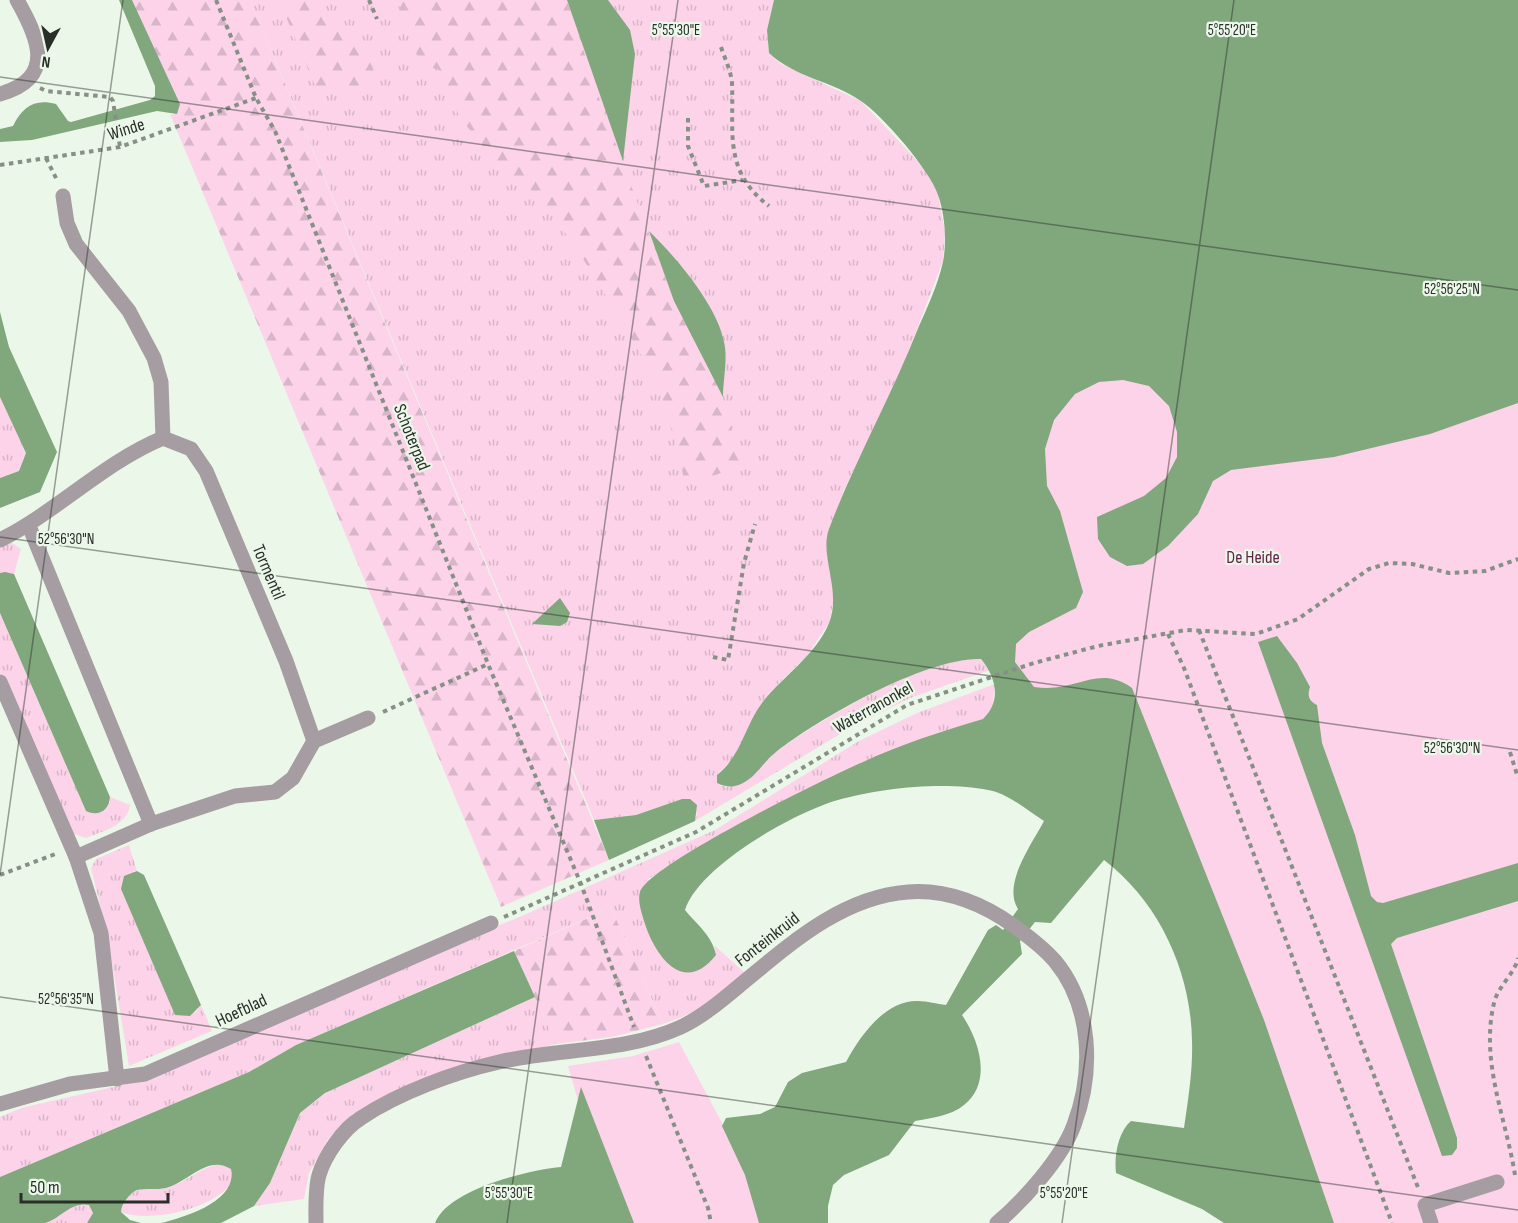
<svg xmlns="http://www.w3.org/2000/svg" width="1518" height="1223" viewBox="0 0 1518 1223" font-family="'Sofia Sans Condensed',sans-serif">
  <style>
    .grass { fill: url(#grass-tufts) }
    .forest { fill: url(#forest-firs) }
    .green { fill: #fcd3e9 }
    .water { fill: #81a77d }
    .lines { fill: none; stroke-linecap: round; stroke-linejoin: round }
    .path { stroke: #879086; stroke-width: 4; stroke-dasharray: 4.5 4.5; stroke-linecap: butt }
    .minor { stroke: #a59da1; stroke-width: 15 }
    .ticks { fill: none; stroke: #292e29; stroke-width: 1.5; stroke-opacity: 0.45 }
    .labels { text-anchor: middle; stroke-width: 4.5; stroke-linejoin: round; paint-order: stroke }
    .street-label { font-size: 18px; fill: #292e29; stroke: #ebf8e9 }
    .park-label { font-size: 18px; fill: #61224a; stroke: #ebf8e9 }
    .ticks-label { font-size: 15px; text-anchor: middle; fill: #292e29; stroke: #ebf8e9; stroke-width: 4.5; stroke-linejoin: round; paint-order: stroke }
  </style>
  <defs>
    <pattern id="grass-tufts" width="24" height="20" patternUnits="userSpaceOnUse" patternTransform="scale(1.5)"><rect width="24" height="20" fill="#fcd3e9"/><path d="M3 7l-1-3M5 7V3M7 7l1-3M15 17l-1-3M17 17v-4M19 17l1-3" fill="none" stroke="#d8b5c8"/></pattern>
    <pattern id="forest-firs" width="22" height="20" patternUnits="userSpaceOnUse" patternTransform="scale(1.5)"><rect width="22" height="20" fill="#fcd3e9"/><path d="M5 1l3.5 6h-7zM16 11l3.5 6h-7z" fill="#d8b5c8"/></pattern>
  </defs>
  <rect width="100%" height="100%" fill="#ebf8e9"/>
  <g class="grass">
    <path d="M250,0h524l-7,30 2,23 12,11 80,37 65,69 12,25 7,37 -2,29 -45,118 -54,111 -17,65 6,21 1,22 -5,25 -22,33 -29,28 -41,70 -20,21 9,12c27,-6 31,-21 51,-36 46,-33 148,-94 204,-92l9,11 -80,28 -58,29 -157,94 2,-8 -15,-14 -46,16 -42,5z"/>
    <path d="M0,395l26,58 -7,18 -19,7z"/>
    <path d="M4,543h8l9,6 -7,25 -14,-1v-28z"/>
    <path d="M0,613l86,198 24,-9v-5l20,8c-3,21 -27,26 -44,33l-15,-5 -71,-160z"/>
    <path d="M995,684l-3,27 -9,8 -120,43 -215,117 68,76 -2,-10 31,28c-29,25 -45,39 -82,51l-52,-116 -315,137 -47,27 -249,105v-60l21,-9 123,-28 219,-98 161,-67 191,-85 144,-89 58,-28z"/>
    <path d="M129,845l8,26h-4l62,142 6,-8 11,26 -83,35 -22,-133 -16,-65 5,-9z"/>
    <path d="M535,997l21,47 -90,21 -113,49 -25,25 -19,34 -5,26 -50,7 16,-23 30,-70 27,-21z"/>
    <path d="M224,1164l7,4v16c-20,26 -83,39 -110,28 0,-8 9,-19 17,-22 8,-2 19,0 29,-2 21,-6 34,-23 57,-24z"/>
    <path d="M84,1204l5,1 4,8 -6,10h-42l23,-14z"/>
  </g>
  <g class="forest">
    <path d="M132,0h118l359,860 -108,47 -331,-793 4,1z"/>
    <path d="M279,0h36l8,20 11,5 20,1 27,61 -65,1z"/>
    <path d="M397,0h170l35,107 72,194 49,96 18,69 -43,15h-14l-4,-23 -23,-75 -36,-63 -46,-74 -33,-44 -37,-30 -45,-54 -22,-49 -17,-3z"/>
    <path d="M611,908l52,116 -51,13 -56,7 -42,-93z"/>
  </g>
  <g class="green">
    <path d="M1274,0h244v1223h-215l-167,-405 -122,-107 -41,-201z"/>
    <path d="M679,1042l67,126 34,55h-167l-45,-157 65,-10z"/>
  </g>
  <g class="water">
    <path d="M119,0h13l48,104 -3,10 -20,-3 -125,29 -32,2v-13l13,-3c9,-19 22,-28 43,-22l12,17 3,1 79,-22 5,-4v-10z"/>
    <path d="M567,0h41l22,30 5,24 -12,107z"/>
    <path d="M774,0h744v403l-88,31 -96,23 -103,13 -18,11 -15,33 -30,32 -25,18 -16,2 -17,-9 -12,-18 -1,-22 47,-21 22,-18 11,-21v-25l-8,-26 -20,-20 -26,-6 -24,2 -24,12 -21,26 -9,29 2,37 13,25 23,81 -7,16 -47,24 -13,12 -1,18 19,25c42,7 63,-24 98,1l132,332 70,203h-110l-22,-14 -86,-36c-2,-17 2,-41 15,-52l53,7c4,-28 9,-58 8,-87 -1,-70 -33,-139 -88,-181l-53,63 -16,-1 -15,19 2,13 -60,61c17,25 31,67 2,90 -13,11 -33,13 -49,16l-26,34 -45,20 -11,10 -5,21v17h-69l-14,-48 -23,-49 4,-8 34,-4 15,-7 13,-25 14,-9 44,-11c14,-26 39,-62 72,-61 9,0 19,3 28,4l42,-75 8,-5 7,5 15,-21c-16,-25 14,-65 26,-88 -17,-11 -37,-28 -56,-31 -43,-9 -109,-2 -150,10 -43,12 -139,66 -153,110 12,15 27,25 31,45 -31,39 -58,5 -70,-28 -3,-10 -9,-25 -6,-35 8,-27 188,-115 223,-130 38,-18 80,-31 120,-43 19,-18 13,-42 -2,-60 -54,-2 -162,59 -205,93 -12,9 -20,25 -33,31 -9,5 -17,4 -26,0v-8c25,-20 27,-48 45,-72 21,-27 54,-48 67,-80 13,-33 -10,-67 0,-94 26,-69 63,-134 90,-203 9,-20 19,-42 24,-64 4,-20 2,-48 -5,-67 -8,-25 -55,-79 -77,-94 -29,-20 -65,-23 -92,-48l-2,-23z"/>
    <path d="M649,231c26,25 68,74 75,111 4,16 -1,38 -1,55l-49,-96z"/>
    <path d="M0,312l9,35 48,105 -17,40 -40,16v-30l19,-7 7,-18 -26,-56z"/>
    <path d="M5,572l9,2 96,223c-1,13 -11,20 -24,14l-86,-198v-40z"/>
    <path d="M560,598l10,15 -3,9 -7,4 -28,-2z"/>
    <path d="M1277,636l20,27 13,24c-3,9 -1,14 7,18l5,38 33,92 16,61 6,6 6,1 135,-40v38l-121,37 -6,6 66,194v10l-5,7 -10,1 -184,-514z"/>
    <path d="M682,799h8l7,6 -2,16 -86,39 -15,-40 42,-5z"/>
    <path d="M137,871l7,4 57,130 -11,11 -15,-1 -54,-126 3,-13z"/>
    <path d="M514,951l21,46 -210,96 -25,20 -30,70 -16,23 -33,17h-60c24,-6 77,-22 70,-54 -23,-15 -43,13 -65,19 -9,2 -20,0 -29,2 -7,3 -16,14 -16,22l9,8 11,3h-54l6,-10 -4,-8c-18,-4 -29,14 -44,18 -13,0 -32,0 -45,0v-46l249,-105 47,-27z"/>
    <path d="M581,1087l53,136h-199c13,-34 94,-53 126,-56z"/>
  </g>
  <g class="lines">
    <g class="path">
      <path d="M216,0l40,98 19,33 213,533 93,220 53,143"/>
      <path d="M369,0l8,19"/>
      <path d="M721,47c4,12 10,24 11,36 2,50 -9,88 37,123"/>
      <path d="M40,88l6,3 64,6 3,4 7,46"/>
      <path d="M688,118v28l16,40 39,-6"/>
      <path d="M46,158l12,24"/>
      <path d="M0,165l120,-18 136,-49"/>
      <path d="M1199,630l220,560"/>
      <path d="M1168,634l16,34 208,555"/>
      <path d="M713,657l15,3 16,-97 11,-39"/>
      <path d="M383,712l105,-48"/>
      <path d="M1510,752l8,26"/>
      <path d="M0,875l58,-22"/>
      <path d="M504,917l192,-85 211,-127 127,-42 64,-17 88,-16 70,4 42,-15 71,-50 20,-6 23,1 37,9 36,-2 33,-12"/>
      <path d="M646,1056l62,152 3,15"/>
      <path d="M1515,1175c-9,-57 -35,-113 -21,-172 4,-17 20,-28 24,-45"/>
    </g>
    <g class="minor">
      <path d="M0,94c57,-16 38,-57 17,-94"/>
      <path d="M63,196l4,27 9,21 53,67 25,47 7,24 2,56 28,11 15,22 80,190 28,80"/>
      <path d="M29,526l122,298"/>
      <path d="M0,540c58,-29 103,-77 163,-102"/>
      <path d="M0,682l76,175 25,76 16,146"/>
      <path d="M76,857l75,-33 84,-28 40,-4 18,-14 21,-37 54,-23"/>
      <path d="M0,1104l70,-20 75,-10 346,-151"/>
      <path d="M316,1223c0,-14 -1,-34 3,-48 6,-20 24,-46 42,-57 37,-25 94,-46 138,-56 59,-14 125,-9 182,-35 21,-10 40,-26 58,-41 50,-41 102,-89 169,-94 39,-3 75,12 106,34 14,10 29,21 41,35 37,45 39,111 19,164 -12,33 -50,75 -77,98"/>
      <path d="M1431,1223l-6,-18 72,-23"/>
    </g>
  </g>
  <path class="ticks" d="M0,77l1518,213M0,537l1518,213M0,875l123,-875M0,997l1518,213M507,1223l171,-1223M1062,1223l172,-1223"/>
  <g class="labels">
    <g class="street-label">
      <text transform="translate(126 129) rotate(-17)" y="6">Winde</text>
      <text transform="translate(412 437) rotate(68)" y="6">Schoterpad</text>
      <text transform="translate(269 572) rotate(67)" y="6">Tormentil</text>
      <text transform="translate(873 707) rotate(-29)" y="6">Waterranonkel</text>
      <text transform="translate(767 939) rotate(-38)" y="6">Fonteinkruid</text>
      <text transform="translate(241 1010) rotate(-25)" y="6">Hoefblad</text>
    </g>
    <g class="park-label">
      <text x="1253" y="563">De Heide</text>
    </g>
  </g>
  <g class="ticks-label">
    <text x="676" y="35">5°55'30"E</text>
    <text x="1232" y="35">5°55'20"E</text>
    <text x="1452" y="294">52°56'25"N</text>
    <text x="66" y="544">52°56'30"N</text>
    <text x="1452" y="753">52°56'30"N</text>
    <text x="66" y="1004">52°56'35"N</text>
    <text x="509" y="1198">5°55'30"E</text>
    <text x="1064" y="1198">5°55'20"E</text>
  </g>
  <g transform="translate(48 48) rotate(188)" stroke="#ebf8e9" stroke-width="4.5" paint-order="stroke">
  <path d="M0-4.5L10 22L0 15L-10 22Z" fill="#292e29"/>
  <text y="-9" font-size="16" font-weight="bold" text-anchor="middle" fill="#292e29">N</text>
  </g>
  <path d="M21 1193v9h147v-9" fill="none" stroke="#292e29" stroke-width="3"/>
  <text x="30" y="1193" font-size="18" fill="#292e29" stroke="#ebf8e9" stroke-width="4.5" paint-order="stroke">50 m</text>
</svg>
